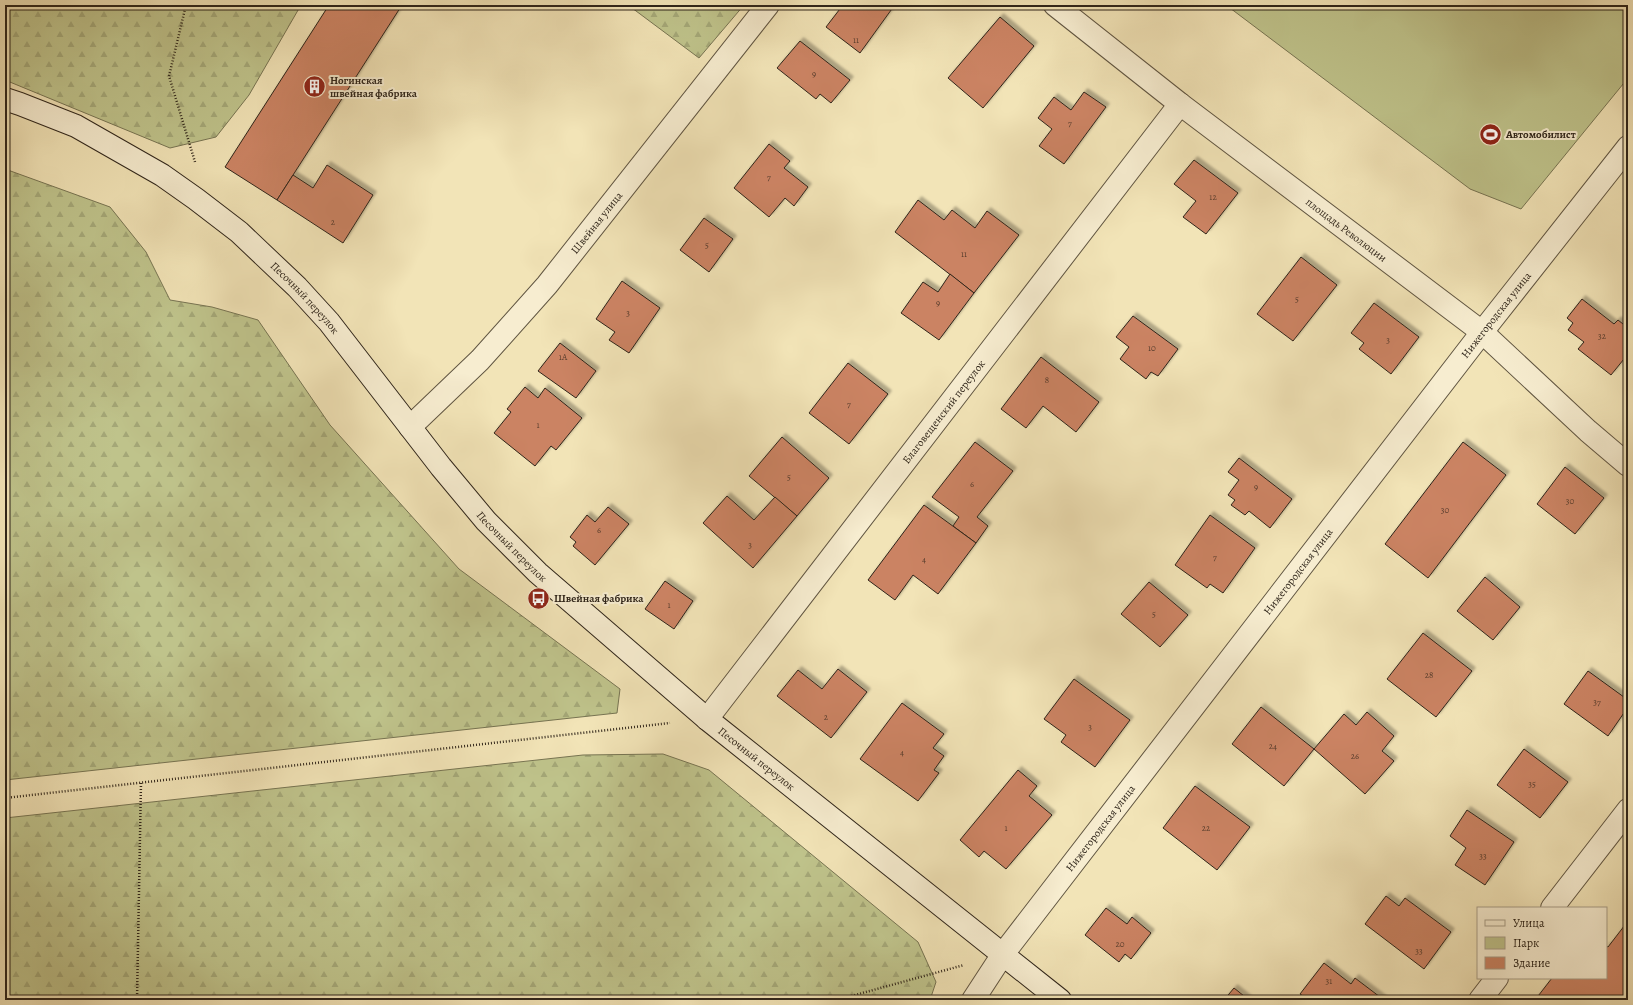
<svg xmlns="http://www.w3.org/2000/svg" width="1633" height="1005" viewBox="0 0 1633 1005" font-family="Alegreya,serif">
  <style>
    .green { fill: #bfc38b; stroke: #777452 }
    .forest { fill: url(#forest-firs); stroke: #777452 }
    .building { fill: #cb8363; stroke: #2f251a; filter: url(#shadow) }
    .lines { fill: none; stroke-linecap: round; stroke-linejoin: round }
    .minor-casing { stroke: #605541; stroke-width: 24 }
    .secondary-casing { stroke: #2f251a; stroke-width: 24 }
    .path { stroke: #2f251a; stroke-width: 2.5; stroke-dasharray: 1 2; stroke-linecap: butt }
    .minor { stroke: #f7edd0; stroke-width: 22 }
    .secondary { stroke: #f7edd0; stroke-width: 22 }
    .labels { text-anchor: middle; stroke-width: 4; stroke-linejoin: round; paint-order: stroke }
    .number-label { font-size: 9px; fill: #563c2c }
    .poi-label { font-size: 11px; font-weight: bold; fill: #2f251a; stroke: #f7edd0; text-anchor: start }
    .street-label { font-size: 11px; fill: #2f251a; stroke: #f7edd0 }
  </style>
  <defs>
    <pattern id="forest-firs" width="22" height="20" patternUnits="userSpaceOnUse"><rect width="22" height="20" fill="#bfc38b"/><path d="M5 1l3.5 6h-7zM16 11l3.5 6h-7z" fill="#a4a777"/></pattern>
    <filter id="shadow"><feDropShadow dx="3.5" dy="-3.5" stdDeviation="1" flood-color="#0004"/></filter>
  </defs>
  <rect width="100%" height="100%" fill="#f2e4b7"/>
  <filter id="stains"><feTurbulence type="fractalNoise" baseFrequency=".005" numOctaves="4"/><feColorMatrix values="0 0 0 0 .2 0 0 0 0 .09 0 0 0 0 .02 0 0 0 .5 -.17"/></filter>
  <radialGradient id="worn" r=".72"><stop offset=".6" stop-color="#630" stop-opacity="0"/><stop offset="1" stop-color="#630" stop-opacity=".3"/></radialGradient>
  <path class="green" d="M1226,5h402v73l-107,131 -51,-20z"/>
  <g class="forest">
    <path d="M5,5h296l-52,90 -33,42 -46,11 -165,-68z"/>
    <path d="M628,5h116l-45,53z"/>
    <path d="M5,169l105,38 36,45 24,48 42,7 46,13 72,105 129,144 161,120 -3,24 -612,67z"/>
    <path d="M663,754l46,16 209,172 18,40 -6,18h-925v-182l578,-63z"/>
  </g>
  <g class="building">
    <path d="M329,5h73l-125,195 -52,-33z"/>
    <path d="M843,5h49l2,1 -34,47 -34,-26z"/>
    <path d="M1000,17l34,29 -51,62 -35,-30z"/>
    <path d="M800,41l50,39 -19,23 -11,-9 -4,5 -39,-31z"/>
    <path d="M1084,92l22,15 -42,57 -25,-18 13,-17 -14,-11 16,-21 17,13z"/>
    <path d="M769,144l21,17 -6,7 24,19 -14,19 -9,-8 -16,19 -35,-29z"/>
    <path d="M1194,160l44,33 -32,41 -23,-17 13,-16 -22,-17z"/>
    <path d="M327,165l46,30 -30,48 -66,-43 16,-25 20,13z"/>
    <path d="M918,200l26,20 8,-10 23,18 12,-17 32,24 -45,58 -79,-61z"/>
    <path d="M704,218l29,21 -24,33 -29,-22z"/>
    <path d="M1301,257l36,28 -44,56 -36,-27z"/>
    <path d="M950,274l24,19 -35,47 -38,-27 22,-31 15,10z"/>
    <path d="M622,281l38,27 -31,45 -20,-13 6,-8 -19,-13z"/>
    <path d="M1582,299l32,25 4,-4 10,8v26l-17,21 -33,-26 6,-7 -16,-12 5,-7 -6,-5z"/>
    <path d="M1374,303l45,34 -28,37 -32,-25 5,-6 -13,-10z"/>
    <path d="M1133,316l45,33 -20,27 -7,-4 -5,7 -26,-20 9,-12 -13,-10z"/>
    <path d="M560,343l36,28 -20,27 -38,-27z"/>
    <path d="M1041,357l58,45 -23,30 -33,-26 -17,22 -25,-19z"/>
    <path d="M848,363l40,31 -39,50 -40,-31z"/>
    <path d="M525,387l13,11 7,-10 37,30 -26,32 -5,-4 -16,20 -41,-33 17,-21 -4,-3z"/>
    <path d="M782,437l47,41 -32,38 -48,-40z"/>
    <path d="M975,442l38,29 -36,46 11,9 -12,17 -23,-17 6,-9 -27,-20z"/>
    <path d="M1463,442l43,33 -78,103 -43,-34z"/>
    <path d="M1239,458l53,41 -22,29 -21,-17 -4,4 -14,-10 4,-5 -7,-5 11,-15 -11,-8z"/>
    <path d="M1565,467l39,31 -29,36 -38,-30z"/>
    <path d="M727,496l27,24 21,-23 22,19 -44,52 -50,-45z"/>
    <path d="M924,505l52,38 -38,51 -25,-19 -18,25 -27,-20z"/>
    <path d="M608,507l21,17 -34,41 -22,-19 3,-4 -6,-5 17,-22 8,7z"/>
    <path d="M1210,515l45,33 -32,45 -13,-9 -3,4 -32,-23z"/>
    <path d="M1485,577l35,30 -27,33 -36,-29z"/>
    <path d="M665,581l28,20 -19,28 -29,-20z"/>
    <path d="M1149,582l39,33 -28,32 -39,-33z"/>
    <path d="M1423,633l49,38 -36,46 -49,-38z"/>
    <path d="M838,669l29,23 -36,46 -54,-42 21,-26 24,19z"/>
    <path d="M1588,671l40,29v7l-20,29 -44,-32z"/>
    <path d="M1074,679l56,41 -35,47 -34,-25 5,-7 -22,-16z"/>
    <path d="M902,703l42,31 -11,14 11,8 -10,14 5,3 -21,28 -58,-42z"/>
    <path d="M1261,707l53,42 -30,37 -52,-42z"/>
    <path d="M1367,712l27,24 -12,15 12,10 -29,33 -51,-45 30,-35 12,11z"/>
    <path d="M1524,749l44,33 -28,36 -43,-33z"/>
    <path d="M1018,770l19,16 -8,10 23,19 -46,54 -22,-18 -5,6 -19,-17z"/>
    <path d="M1195,786l55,41 -33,43 -54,-42z"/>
    <path d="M1467,810l47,32 -29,43 -30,-20 11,-17 -16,-12z"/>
    <path d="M1386,896l13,10 6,-8 46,34 -27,37 -59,-45z"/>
    <path d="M1106,908l21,16 5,-7 19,16 -20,26 -6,-5 -6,8 -34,-27z"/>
    <path d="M1628,921v79h-93l17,-22h54v-32l2,1z"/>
    <path d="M1324,963l27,21 4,-6 29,22h-75l-9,-6z"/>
    <path d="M1234,988l15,12h-25z"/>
  </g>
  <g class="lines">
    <defs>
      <g id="minor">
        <path id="s1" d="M1055,5l125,99 302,228 106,99 40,34"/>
        <path id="s2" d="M410,427l70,-67 67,-75 221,-280"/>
        <path id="s3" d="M707,719l473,-615"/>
        <path d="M1552,908l76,-98"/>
        <path id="s4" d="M973,1000l30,-46 483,-627 142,-180"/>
        <path d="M1480,1000l17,-22"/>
      </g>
      <g id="secondary">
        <path id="s5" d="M5,99l15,5 56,22 86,49 34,24 43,33 58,55 32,35 112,145 45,54 52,52 169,146 353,281"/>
      </g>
    </defs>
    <use href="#minor" class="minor-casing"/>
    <use href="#secondary" class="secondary-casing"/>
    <g class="path">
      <path d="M186,5l-17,71 26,86"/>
      <path d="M5,798l665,-75"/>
      <path d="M137,1000l4,-218"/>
      <path d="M837,1000l127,-35"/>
    </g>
    <use href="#minor" class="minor"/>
    <use href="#secondary" class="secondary"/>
  </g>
  <defs>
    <symbol id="building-disc" viewBox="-11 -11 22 22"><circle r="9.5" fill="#8f2418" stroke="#f7edd0"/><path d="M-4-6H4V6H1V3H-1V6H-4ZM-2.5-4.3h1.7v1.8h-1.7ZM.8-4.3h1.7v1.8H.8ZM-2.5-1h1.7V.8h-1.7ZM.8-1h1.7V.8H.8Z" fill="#fff"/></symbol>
    <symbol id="stadium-disc" viewBox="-11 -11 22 22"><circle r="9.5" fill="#8f2418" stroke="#f7edd0"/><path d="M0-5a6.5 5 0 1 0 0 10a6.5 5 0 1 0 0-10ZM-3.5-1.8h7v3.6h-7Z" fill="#fff"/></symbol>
    <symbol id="bus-disc" viewBox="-11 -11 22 22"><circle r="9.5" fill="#8f2418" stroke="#f7edd0"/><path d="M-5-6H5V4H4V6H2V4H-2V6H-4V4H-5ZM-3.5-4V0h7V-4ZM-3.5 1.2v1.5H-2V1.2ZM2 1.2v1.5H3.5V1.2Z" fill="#fff"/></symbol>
  </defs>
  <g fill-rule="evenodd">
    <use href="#building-disc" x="302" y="74" width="25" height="25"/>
    <use href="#stadium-disc" x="1478" y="122" width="25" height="25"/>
    <use href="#bus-disc" x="526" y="586" width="25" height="25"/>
  </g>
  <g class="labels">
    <g class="number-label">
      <text x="856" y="43">11</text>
      <text x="814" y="77">9</text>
      <text x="1070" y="126">7</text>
      <text x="769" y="180">7</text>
      <text x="1213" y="200">12</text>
      <text x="333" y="225">2</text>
      <text x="707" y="248">5</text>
      <text x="964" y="257">11</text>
      <text x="1297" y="302">5</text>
      <text x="938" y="306">9</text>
      <text x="628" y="316">3</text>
      <text x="1602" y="339">32</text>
      <text x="1388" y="343">3</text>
      <text x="1152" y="351">10</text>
      <text x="563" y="360">1А</text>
      <text x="1047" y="383">8</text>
      <text x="849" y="407">7</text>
      <text x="538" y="428">1</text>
      <text x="789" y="480">5</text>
      <text x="972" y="487">6</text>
      <text x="1256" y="490">9</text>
      <text x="1570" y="504">30</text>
      <text x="1445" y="513">30</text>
      <text x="599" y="533">6</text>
      <text x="750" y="548">3</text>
      <text x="1215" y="560">7</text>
      <text x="924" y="562">4</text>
      <text x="669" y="608">1</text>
      <text x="1154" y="617">5</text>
      <text x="1429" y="678">28</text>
      <text x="1597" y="705">37</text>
      <text x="826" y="720">2</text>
      <text x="1090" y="730">3</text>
      <text x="1273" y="749">24</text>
      <text x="902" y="755">4</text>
      <text x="1355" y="759">26</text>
      <text x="1532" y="787">35</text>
      <text x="1006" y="831">1</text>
      <text x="1206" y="831">22</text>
      <text x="1483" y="859">33</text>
      <text x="1120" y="947">20</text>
      <text x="1419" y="954">33</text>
      <text x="1329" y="984">31</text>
    </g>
    <g class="poi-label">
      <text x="330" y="84">Ногинская<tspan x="330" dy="13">швейная фабрика</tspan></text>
      <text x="1506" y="138">Автомобилист</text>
      <text x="554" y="602">Швейная фабрика</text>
    </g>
    <g class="street-label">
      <text dy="4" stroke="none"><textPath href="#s2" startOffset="277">Швейная улица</textPath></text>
      <text dy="4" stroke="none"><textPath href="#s1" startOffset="368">площадь Революции</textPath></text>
      <text dy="4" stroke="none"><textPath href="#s5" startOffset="364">Песочный переулок</textPath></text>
      <text dy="4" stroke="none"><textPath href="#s4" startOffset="862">Нижегородская улица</textPath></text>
      <text dy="4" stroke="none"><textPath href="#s3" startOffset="388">Благовещенский переулок</textPath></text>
      <text dy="4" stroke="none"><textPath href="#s5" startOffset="688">Песочный переулок</textPath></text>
      <text dy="4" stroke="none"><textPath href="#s4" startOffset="538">Нижегородская улица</textPath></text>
      <text dy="4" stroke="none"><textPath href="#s5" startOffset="1012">Песочный переулок</textPath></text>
      <text dy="4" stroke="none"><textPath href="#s4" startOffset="214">Нижегородская улица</textPath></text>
    </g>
  </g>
  <rect width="1633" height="1005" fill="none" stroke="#f2e4b7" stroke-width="20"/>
  <rect x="6" y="6" width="1621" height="993" fill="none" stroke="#2f251a" stroke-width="2"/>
  <rect x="10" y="10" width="1613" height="985" fill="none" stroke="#2f251a"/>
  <rect x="1477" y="907" width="130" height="72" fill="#f7edd0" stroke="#a79d87"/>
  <rect x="1485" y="920" width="20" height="6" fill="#f7edd0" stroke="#a79d87"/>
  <text x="1513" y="927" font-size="12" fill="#2f251a">Улица</text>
  <rect x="1485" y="937" width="20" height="12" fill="#bfc38b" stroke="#a79d87"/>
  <text x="1513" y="947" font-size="12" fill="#2f251a">Парк</text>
  <rect x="1485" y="957" width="20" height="12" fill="#cb8363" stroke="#a79d87"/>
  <text x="1513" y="967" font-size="12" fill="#2f251a">Здание</text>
  <rect width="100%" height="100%" filter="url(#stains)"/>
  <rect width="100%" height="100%" fill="url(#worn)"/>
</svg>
